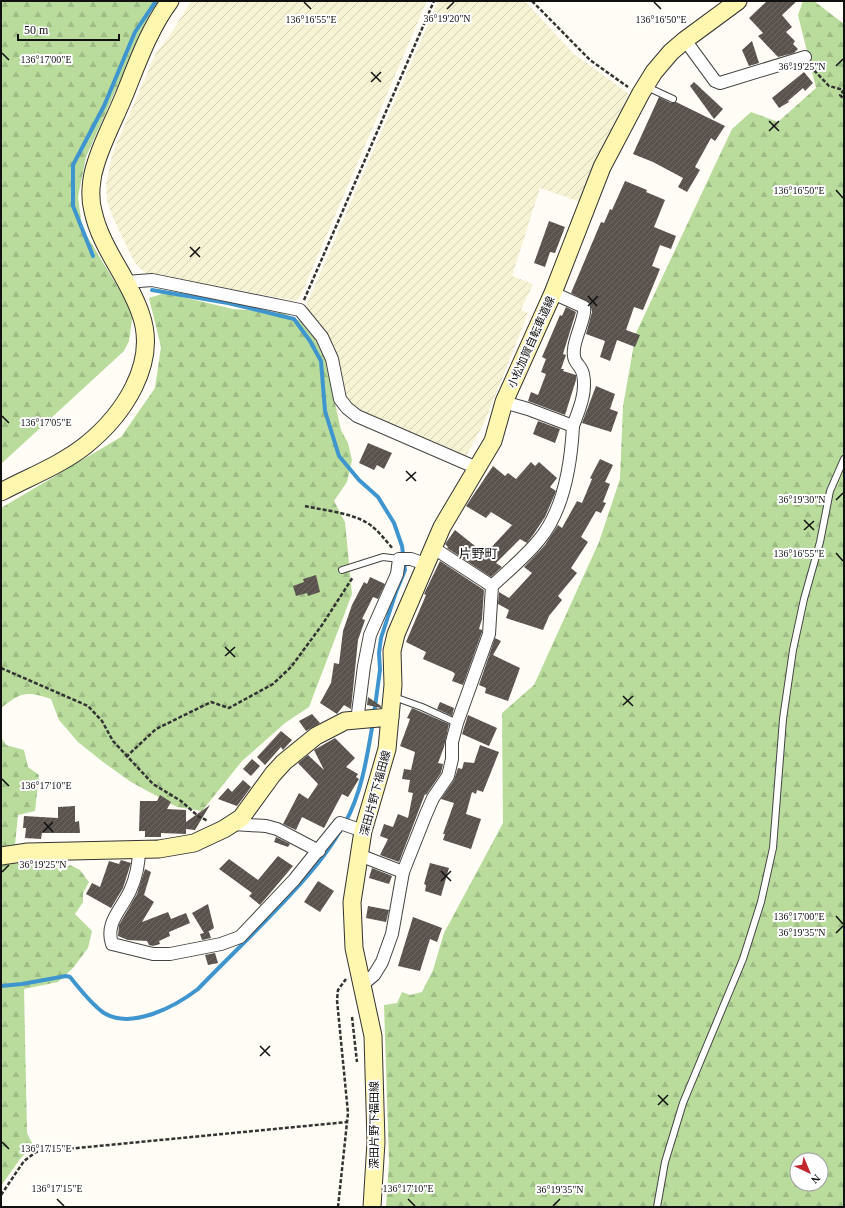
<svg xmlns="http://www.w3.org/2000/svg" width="845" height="1208" viewBox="0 0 845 1208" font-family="'Times New Roman','Noto Sans JP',serif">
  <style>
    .farmland { fill: url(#farmland-furrows) }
    .forest { fill: url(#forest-firs); fill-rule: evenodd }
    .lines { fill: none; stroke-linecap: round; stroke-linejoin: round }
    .stream { stroke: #3f96cf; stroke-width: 4 }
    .building { fill: url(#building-hatch) }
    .lane-casing { stroke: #444; stroke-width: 8 }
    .street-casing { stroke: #444; stroke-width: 14 }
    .secondary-casing { stroke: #333; stroke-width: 19 }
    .path { stroke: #333; stroke-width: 2.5; stroke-dasharray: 4 2; stroke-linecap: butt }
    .lane { stroke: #fff; stroke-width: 6 }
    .street { stroke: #fff; stroke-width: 12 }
    .secondary { stroke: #fff6b0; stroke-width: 17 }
    .ticks { fill: none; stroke: #111; stroke-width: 1.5 }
    .labels { text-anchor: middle; stroke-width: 4; stroke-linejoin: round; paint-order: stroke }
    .street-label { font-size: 11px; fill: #111; stroke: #fff }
    .quarter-label { font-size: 13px; fill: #111; stroke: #fff }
    .ticks-label { font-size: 10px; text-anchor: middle; fill: #111; stroke: #fff; stroke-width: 4; stroke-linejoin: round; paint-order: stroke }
  </style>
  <defs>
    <pattern id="farmland-furrows" width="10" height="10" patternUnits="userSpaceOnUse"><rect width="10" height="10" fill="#f6f3d4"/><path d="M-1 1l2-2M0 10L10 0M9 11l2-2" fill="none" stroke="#d2cfb5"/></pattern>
    <pattern id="forest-firs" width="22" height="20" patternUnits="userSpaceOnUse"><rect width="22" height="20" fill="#b9dc9c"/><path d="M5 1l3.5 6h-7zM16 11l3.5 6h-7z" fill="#9ebc85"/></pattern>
    <pattern id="building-hatch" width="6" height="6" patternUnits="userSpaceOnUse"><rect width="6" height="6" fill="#5a524d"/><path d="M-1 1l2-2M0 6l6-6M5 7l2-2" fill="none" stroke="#6d6662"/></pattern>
  </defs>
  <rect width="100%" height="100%" fill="#fffdf5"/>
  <g class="farmland">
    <path d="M191,1h236l-126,294 -5,6 -151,-28 -10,-10 -22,-45 -6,-18 -1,-17 7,-31 43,-99 14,-18z"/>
    <path d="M438,1h87l49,53 55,40 -28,58 -18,51 -43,-15 -28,88 21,8 -12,26 7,3 -43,108 -19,35 -109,-47 -13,-12 -2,-18 -10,-35 -25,-34v-6z"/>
  </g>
  <g class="forest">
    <path d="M1,1h159l-9,10 -65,146 -8,40 4,31 51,84 -4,29 -5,10 -123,113z"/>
    <path d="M803,1h11l30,23v1183h-458l3,-45 -5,-157 13,-2 5,-11 8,3 12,-3 11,-22 11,-37 59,-110 -1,-110 32,-28 65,-143 21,-63 3,-73 13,-73 96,-204 19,-17 27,10 38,-34 -18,-73zM797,1160h24v24h-24z"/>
    <path d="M165,293l68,16 50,4 17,8 15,18 10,20 16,71 7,13 4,17 -5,22 -13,19 11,21 7,72 -43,113 -24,16 -43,38 -40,50 -25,-4 -46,-25 -28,-20 -25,-20 -19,-22 -8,-21c-25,-8 -29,-7 -50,9v-200l120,-71 34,-49 6,-41 -12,-49z"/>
    <path d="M1,737l5,8 18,5 4,17 11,8 -4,36 -17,4 -3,30 -14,2z"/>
    <path d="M50,858l10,14 10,-7 10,5 9,12 -6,11v9l-8,12 17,17 -4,17 -15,20 -15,14 -34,7 3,144 6,12 -13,14 -19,27v-322l13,-4z"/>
  </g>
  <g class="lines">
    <g class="stream">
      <path d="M93,256l-20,-50v-41l31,-59 31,-74 21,-31"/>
      <path d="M152,290l76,13 66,16 16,22 11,20 4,50 14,45 20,24 19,17 16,26 8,23 3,24 -9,22 -15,46 -2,15 1,17 -6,44"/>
      <path d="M345,823c17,-31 22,-66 28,-101"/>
      <path d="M1,986l21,-2 44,-8 4,1c10,12 21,27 34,36 28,17 72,-7 94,-24 31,-32 64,-63 94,-96 18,-20 35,-39 48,-62"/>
    </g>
  </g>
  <g class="building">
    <path d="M767,1h30l-15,14 10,12 -6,5 9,9 -2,3 5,5 -4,4 -16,4 -20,-21 5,-3 -14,-15z"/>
    <path d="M752,41l7,22 -10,3 -7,-16z"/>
    <path d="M804,72l9,11 -8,8 -2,-3 -15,13 1,1 -10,6 -7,-10z"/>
    <path d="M694,82l29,27 -9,10 -24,-33z"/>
    <path d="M659,97l12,6 5,-1 49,24 -10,15 -4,-3 -16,29 5,3 -13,22 -9,-5 5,-9 -30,-16 -20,-8z"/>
    <path d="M625,181l22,9 -1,2 19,8 -11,27 22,9 -5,13 -11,-4 -8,21 8,3 -17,41 -9,-3 -8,23 14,5 -5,12 -18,-7 -7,21 -10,-4 5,-16 -19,-7 6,-22 -2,-9 -19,-10 30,-71 3,1 6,-14 2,1z"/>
    <path d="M549,221l16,6 -10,26 -5,-1 -5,15 -11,-4z"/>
    <path d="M566,307l10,5 -13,42 3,1 -5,14h3l-1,2 13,4v5l-11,35 -37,-14 3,-9 7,3 8,-21 -5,-2 5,-13 -4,-2 18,-42 2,1z"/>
    <path d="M596,386l19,8 -5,15 8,3 -7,20 -29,-9z"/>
    <path d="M538,421l22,8 -5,14 -22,-9z"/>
    <path d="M368,443l24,10 -8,16 -7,-4 -3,5 -15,-7z"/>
    <path d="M600,459l13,6 -8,17 5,2 -7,18 3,1 -5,10 -5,-2 -15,26 7,5 -17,26 6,5 -19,23 4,4 -13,16 -6,14 -37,-12 3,-8 -11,-6 1,-12 10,6 23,-25 -8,-6 21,-22 13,-20 4,3 15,-27 5,2 10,-24 -2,-1z"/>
    <path d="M531,462l4,4 4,-4 18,16 -7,9 6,4 -2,5 -9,21 -12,18 -6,8 -7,-4 -24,24 6,4 -11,10 -44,-29 1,-1 -3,-3 10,-14 30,24 27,-29 -21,-13 -5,6 -20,-12 27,-40 12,10 3,-3 8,6z"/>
    <path d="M440,561l44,29 -2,29 -3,10 3,1v2l-19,53 -11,-4 3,-7 -2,-2 -30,-13 3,-7 -20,-10 20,-47 -2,-1z"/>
    <path d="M316,575l4,17 -12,4 -1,-3 -11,3 -3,-10 11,-4 -1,-3z"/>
    <path d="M370,577l15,7 -7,15 -5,-2 -11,22 3,1 -7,20 -7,69 -7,-4 -7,9 -17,-11 11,-20 3,-20 5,1 4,-33 9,-26 12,-23 3,2z"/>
    <path d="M495,638l6,3 -8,14 27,13 -12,33 -23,-8 1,-5 -7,-3z"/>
    <path d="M368,697l13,9v2l-14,-3z"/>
    <path d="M440,702l14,6 -2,8 -15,-7z"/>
    <path d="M412,708l37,16 -5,23 -6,16 5,1 -2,9 -15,22 -1,-1 -26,68 -19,-7 8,-16 -8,-3 4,-12 9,3 5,-13 10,4 5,-25 -5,-1 2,-12 -8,-1 2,-10 7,1 4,-18 -15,-6 10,-27 -3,-1z"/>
    <path d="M312,714l8,9 -14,8 -7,-10z"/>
    <path d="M468,715l29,13 -8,18 -27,-12z"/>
    <path d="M281,731l11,9 -9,10 -2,-3 -16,18 -8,-8z"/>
    <path d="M335,738l20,20 -9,9 12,7 -2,3 3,2 -11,18 -6,-3 -18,34 -22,-11 -6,13 -13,-6 16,-31 9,6 10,-15 -20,-21 10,-8 16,15 -10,-20z"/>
    <path d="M480,745l19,7 -16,40 -6,-2 -1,4 -4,-2 -6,22 15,5 -10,30 -28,-9 2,-6h-2l11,-31 -13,-4 13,-19 4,-12 4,1 2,-7 10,1z"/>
    <path d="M252,759l8,7 -9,10 -8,-7z"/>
    <path d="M243,780l8,7 -14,19 -19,-7 10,-11 4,4z"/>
    <path d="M160,795l11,7 -4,7 19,1v12l24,-17 -15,25 -9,-1v5l-25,-1v4h-16v-6h-6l1,-30h17z"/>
    <path d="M75,806v16l4,-1 1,12h-38l-1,6 -16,-1 1,-10h-3l1,-12 34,2v-11z"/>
    <path d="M276,837l14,7 -2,3 -14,-5z"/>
    <path d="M278,856l15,10 -33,39 -11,-9 3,-3 -33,-24 10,-10 29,21z"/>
    <path d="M121,860l10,3 -2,6 -6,19 -12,20 -25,-14 6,-11 8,4 9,-26 10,3z"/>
    <path d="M430,863l19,5 -8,28 -16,-5 1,-6 -2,-1z"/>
    <path d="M372,868l20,8 -3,8 -20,-6z"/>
    <path d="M145,869l6,3 -7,23 10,7 -12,20 26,-10 3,7 15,-6 4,10 -21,9 1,4 -11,5 1,3 -7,2 -4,-1 -2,-4 -19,-1 -10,-4 1,-11 18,-31z"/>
    <path d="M318,881l16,10 -14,21 -16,-10z"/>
    <path d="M208,904l6,24 -6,4h1l2,6 -9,2 -2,-6 4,-1 -12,-20z"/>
    <path d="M368,906l21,4 -3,12 -20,-4z"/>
    <path d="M413,917l29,11 -5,14 -7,-3 -10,32 -22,-5z"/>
    <path d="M215,953l3,10 -10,2 -3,-10z"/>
  </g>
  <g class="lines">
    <defs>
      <g id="lane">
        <path d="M647,87l26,12"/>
        <path d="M342,570l41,-13 16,2"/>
        <path d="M394,697l28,10 35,16"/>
        <path d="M657,1207l8,-45 18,-59 60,-144 18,-57 12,-54 10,-129 10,-69 11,-51 16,-57 10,-51 14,-32"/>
      </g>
      <g id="street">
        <path d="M685,40l30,41 5,2 85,-26"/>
        <path d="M126,282l26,-2 148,30 22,27 10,22 8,40 7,9 10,8 120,52"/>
        <path d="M553,293l31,14c2,9 -9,30 -10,42 -2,15 7,15 9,25 4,18 -4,36 -10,52"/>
        <path d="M432,547l60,39"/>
        <path d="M357,721l7,-55 6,-31 27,-61 2,-15h12l14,5"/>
        <path d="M233,824l33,2 11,3 42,22"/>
        <path d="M139,849c0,15 -3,29 -9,42 -9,19 -25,32 -18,53l41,10h17l51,-10 19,-7 54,-57 46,-57 23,8"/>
        <path d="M359,855l44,17"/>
        <path d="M362,985l12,-10 8,-13 10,-28 11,-62 23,-58 7,-16 15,-22 4,-17v-17l5,-19 32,-89 3,-48c16,-15 33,-29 47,-46 25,-30 32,-75 34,-114l-45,-17 -24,-7"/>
      </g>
      <g id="secondary">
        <path d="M1,492c28,-15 60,-27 85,-47 37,-30 72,-81 55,-130 -12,-37 -40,-66 -48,-104 -4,-14 -2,-34 3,-48 7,-23 19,-45 28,-67 13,-32 25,-67 46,-95"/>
        <path d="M390,717l3,-32 -1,-34 4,-17 46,-107 51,-86 11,-39 49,-109 49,-126 39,-74 13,-21 17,-20 14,-12 53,-39"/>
        <path d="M1,856l27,-4 131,-3 35,-6 30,-14 17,-11 32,-44 11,-12 32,-26 29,-15 45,-4 -3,32 -24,82 -11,71 2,46 19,88 3,106 -4,65"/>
      </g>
    </defs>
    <use href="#lane" class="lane-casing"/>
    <use href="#street" class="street-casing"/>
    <use href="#secondary" class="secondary-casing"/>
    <g class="path">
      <path d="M532,1l58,59 38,27"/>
      <path d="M810,66l19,20 15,4"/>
      <path d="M844,90l-4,5 4,4"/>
      <path d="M304,300l130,-299"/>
      <path d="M305,506c21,5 53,7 69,22 7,6 13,14 19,21"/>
      <path d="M1,668l87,38 14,15 11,20 40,43 28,17 17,15 10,5"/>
      <path d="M126,757l30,-28 55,-27 18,6 44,-24 18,-17 31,-42 31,-48"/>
      <path d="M352,1017l5,45"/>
      <path d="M1,1195l23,-34 12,-9 311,-30"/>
      <path d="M338,1207l10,-94 -11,-113 1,-10 8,-11"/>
    </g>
    <use href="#lane" class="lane"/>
    <use href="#street" class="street"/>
    <use href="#secondary" class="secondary"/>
  </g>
  <path class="ticks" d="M304,2l7,7M654,2l7,7M447,9l7,-7M2,53l7,7M836,66l7,-7M371,72l10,10M371,82l10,-10M769,121l10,10M769,131l10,-10M836,190l7,8M190,247l10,10M190,257l10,-10M588,296l9,10M588,306l10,-10M2,416l7,7M406,471l10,10M406,481l10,-9M836,500l7,-7M804,520l10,10M804,530l10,-9M836,553l7,8M225,647l10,10M225,656l10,-9M623,696l10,10M623,705l10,-9M2,779l7,7M44,822l9,10M43,832l10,-10M441,871l10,10M2,872l7,-7M441,881l10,-10M836,916l7,8M836,933l7,-7M260,1046l10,10M260,1056l10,-10M658,1095l10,10M658,1105l10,-10M2,1142l7,7M57,1199l7,7M408,1199l7,7M553,1206l7,-7"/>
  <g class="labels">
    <g class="street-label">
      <text transform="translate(531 342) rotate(-66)" y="4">小松加賀自転車道線</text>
      <text transform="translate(375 793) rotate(-75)" y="4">深田片野下福田線</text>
      <text transform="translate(374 1125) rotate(-90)" y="4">深田片野下福田線</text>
    </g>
    <g class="quarter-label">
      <text x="478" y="558">片野町</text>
    </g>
  </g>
  <g class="ticks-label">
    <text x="447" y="22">36°19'20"N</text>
    <text x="311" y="23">136°16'55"E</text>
    <text x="661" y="23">136°16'50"E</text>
    <text x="46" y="63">136°17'00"E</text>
    <text x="802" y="70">36°19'25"N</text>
    <text x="799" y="194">136°16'50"E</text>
    <text x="46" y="426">136°17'05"E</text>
    <text x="802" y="503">36°19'30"N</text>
    <text x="799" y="557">136°16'55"E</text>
    <text x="46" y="789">136°17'10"E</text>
    <text x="43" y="868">36°19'25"N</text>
    <text x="799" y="920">136°17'00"E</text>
    <text x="802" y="936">36°19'35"N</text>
    <text x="46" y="1152">136°17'15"E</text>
    <text x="57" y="1192">136°17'15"E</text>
    <text x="408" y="1192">136°17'10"E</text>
    <text x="560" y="1193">36°19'35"N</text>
  </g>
  <rect width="845" height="1208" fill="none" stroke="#111111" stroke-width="4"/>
  <g transform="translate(809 1172) rotate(136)"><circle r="19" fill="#ffffff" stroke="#a0a0a0"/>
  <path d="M0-3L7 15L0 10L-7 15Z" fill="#c4262e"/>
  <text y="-6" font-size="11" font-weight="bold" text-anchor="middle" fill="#111111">N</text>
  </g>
  <path d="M18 34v6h101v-6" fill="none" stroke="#111111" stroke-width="2"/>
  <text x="24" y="34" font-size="12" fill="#111111" stroke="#ffffff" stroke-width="3" paint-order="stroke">50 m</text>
</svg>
